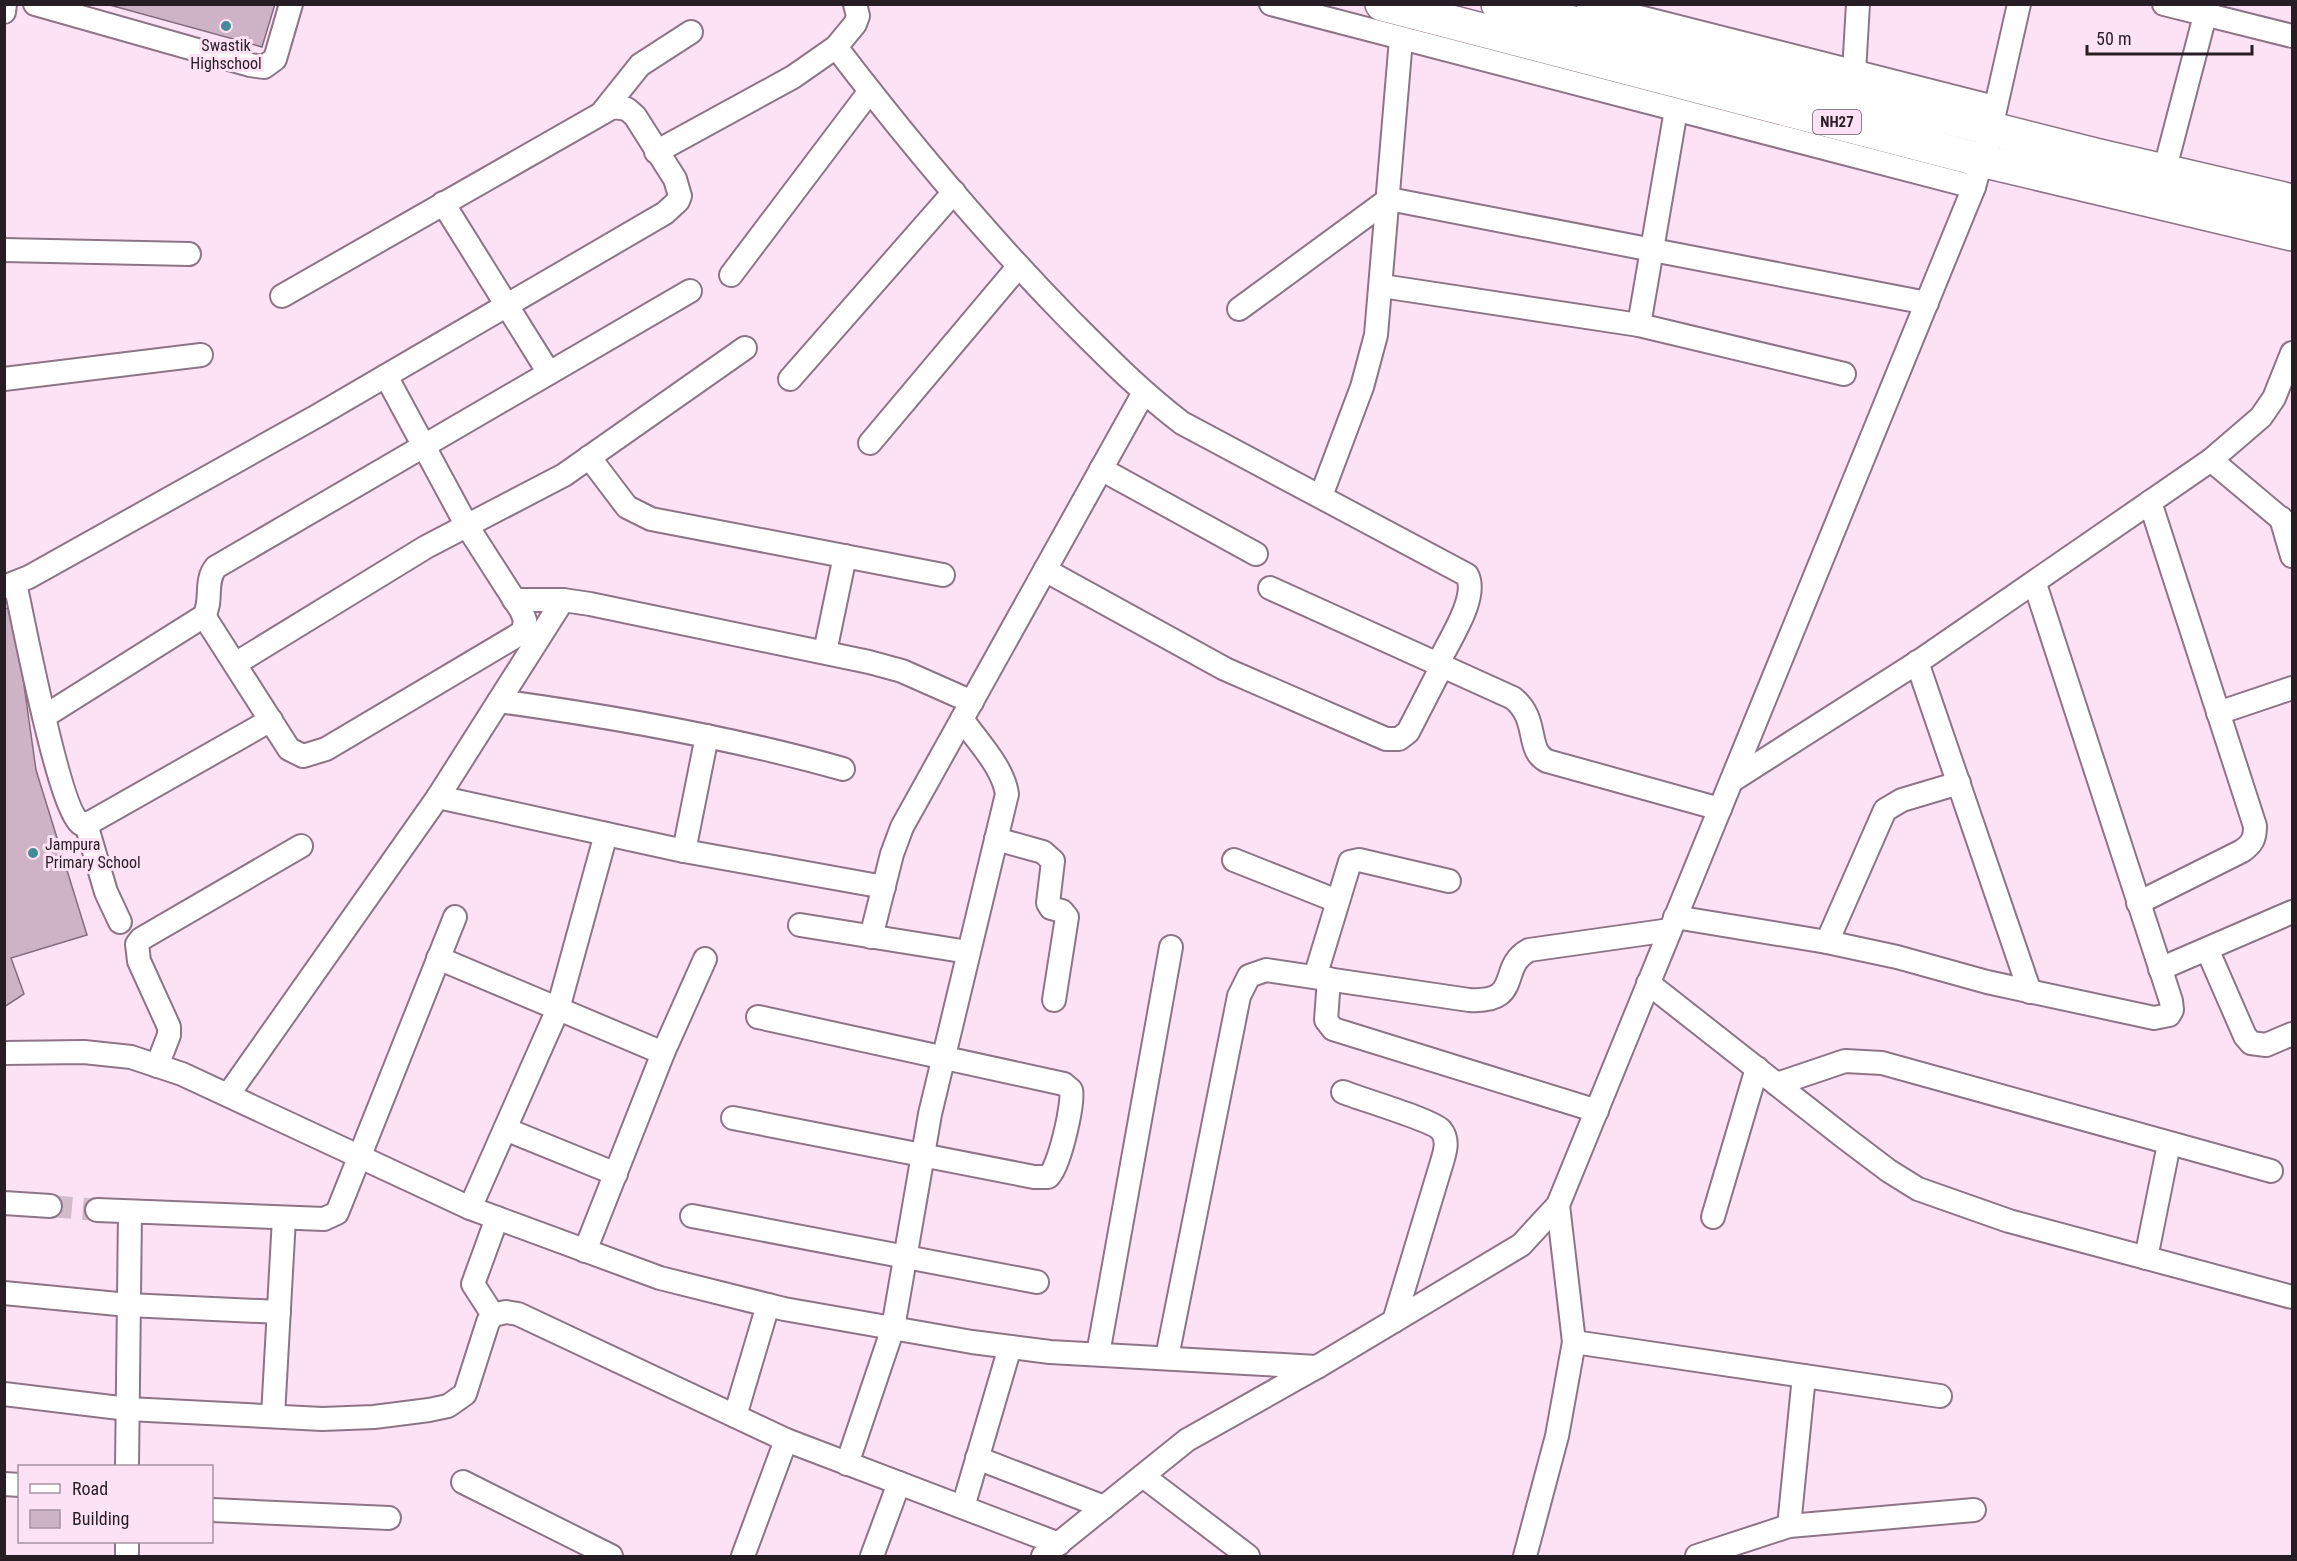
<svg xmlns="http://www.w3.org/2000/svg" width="2297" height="1561" viewBox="0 0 2297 1561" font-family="'Roboto Condensed',sans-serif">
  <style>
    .building { fill: #ceb3c6; stroke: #846c7e; stroke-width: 1.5 }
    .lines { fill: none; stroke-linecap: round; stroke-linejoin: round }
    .minor-tunnel { stroke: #d2bbcb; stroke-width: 22; stroke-dasharray: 22 11; stroke-linecap: butt }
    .minor-casing { stroke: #8d7486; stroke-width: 26 }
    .highway-casing { stroke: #8d7486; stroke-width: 36 }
    .minor { stroke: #fff; stroke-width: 22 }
    .highway { stroke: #fff; stroke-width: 33 }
    .poi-dot { fill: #458b96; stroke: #fde2f5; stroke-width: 2 }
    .labels { text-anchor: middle; stroke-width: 6; stroke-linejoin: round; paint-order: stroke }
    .shield { fill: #fde2f5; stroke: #675863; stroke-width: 1.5 }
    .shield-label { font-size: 15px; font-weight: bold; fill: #271d24 }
    .poi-label { font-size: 16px; fill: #271d24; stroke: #fde2f5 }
  </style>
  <rect width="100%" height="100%" fill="#fde2f5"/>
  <g class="building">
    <path d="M106,4h169l-13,43z"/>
    <path d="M13,607l23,163 51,165 -76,23 13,36 -20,13v-398z"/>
  </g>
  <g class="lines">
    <path class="minor-tunnel" d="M50,1206l47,4"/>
    <defs>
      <g id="minor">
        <path d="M35,4l215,61 14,2 11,-8 16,-55"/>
        <path d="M1271,4l703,183"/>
        <path d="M1588,4l406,103"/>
        <path d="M2164,4l128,32"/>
        <path d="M4,12l1,-8"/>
        <path d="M836,47c72,94 149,186 232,271 37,37 72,73 114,105l285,152c12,22 -18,65 -28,87"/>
        <path d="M1854,72l4,-68"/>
        <path d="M604,110l36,-45 51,-33"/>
        <path d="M656,152l137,-75 43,-30 19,-23 3,-8 -3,-12"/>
        <path d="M2164,172l44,-168"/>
        <path d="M443,203l106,170"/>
        <path d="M4,250l185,4"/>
        <path d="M731,275l139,-184"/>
        <path d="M1382,286l257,39 205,49"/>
        <path d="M1239,309l150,-110 538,104"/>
        <path d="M1639,325l37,-215"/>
        <path d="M4,379l197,-24"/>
        <path d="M790,379l164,-187"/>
        <path d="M870,443l148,-176"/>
        <path d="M589,457l38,50 24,12 292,56"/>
        <path d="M2211,460l81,68"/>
        <path d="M1101,469l155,85"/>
        <path d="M1321,496l41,-109 14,-52 25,-296"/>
        <path d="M2281,518l11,38"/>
        <path d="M1045,570l180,99 161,70h13l9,-7 35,-68"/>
        <path d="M15,583c8,36 44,227 66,241l10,-2 180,-102"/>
        <path d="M4,587l25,-10 288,-161 348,-203 13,-12 2,-5 -5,-17 -40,-63 -8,-7 -14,-2 -331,189"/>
        <path d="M1270,588l243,110c27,22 12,52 34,63l173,48"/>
        <path d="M514,600h49l27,4 279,58 33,9 70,31"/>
        <path d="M204,616l85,133 14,7 23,-7 197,-117 2,-12 -4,-10 -54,-84 -81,-150"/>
        <path d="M825,652l20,-96"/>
        <path d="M1917,662l113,330"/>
        <path d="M235,664l191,-117 138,-72 181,-127"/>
        <path d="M499,701c116,16 231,36 344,68"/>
        <path d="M2218,713l74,-25"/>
        <path d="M45,716l159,-100c9,-15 0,-35 12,-49l474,-276"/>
        <path d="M1733,780l188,-120 290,-200 50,-43 13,-19 18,-45"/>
        <path d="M438,797l246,54 200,36"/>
        <path d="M86,824l20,68 14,30"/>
        <path d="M996,839l47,13 10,9 -5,42 3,5 11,3 5,6 -13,83"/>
        <path d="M684,851l23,-115"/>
        <path d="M1234,860l103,41"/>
        <path d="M2138,903l104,-52c10,-7 13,-12 13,-25l-105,-324"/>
        <path d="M1675,917l152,25 70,15 90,25 167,36 15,-3 3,-5 -1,-9 -136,-417"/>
        <path d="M800,925l168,27"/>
        <path d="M871,937l21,-83 10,-27 241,-433"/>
        <path d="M1827,942l58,-132 17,-10 57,-17"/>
        <path d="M2207,949l38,87 6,7 15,2 26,-11"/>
        <path d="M438,958l225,95"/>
        <path d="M2160,969l132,-57"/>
        <path d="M1315,977l35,-115 9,-2 90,21"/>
        <path d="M1329,979l-3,41 7,9 264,82"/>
        <path d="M1648,983l196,154 45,34 29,18 91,32 283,76"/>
        <path d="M4,1053l80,-1 47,5 51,17 288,134 190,70 124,31 188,33 78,10 267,15"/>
        <path d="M157,1066l12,-31v-8l-30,-66 -2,-17 4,-5 160,-93"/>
        <path d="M1777,1084l68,-23 37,2 389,108"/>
        <path d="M1343,1092c17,7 89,28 98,38 8,10 4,22 1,32l-48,159"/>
        <path d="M228,1095l210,-298 125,-197"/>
        <path d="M733,1118l301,59h14c11,-8 26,-74 23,-87l-7,-6 -306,-67"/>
        <path d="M505,1129l111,45"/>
        <path d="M4,1203l46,3"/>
        <path d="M470,1208l88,-199 48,-175"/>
        <path d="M97,1210l227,9 13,-6 118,-296"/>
        <path d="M692,1216l345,66"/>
        <path d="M1713,1217l44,-149"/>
        <path d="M585,1251l78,-198 42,-94"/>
        <path d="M2146,1258l23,-114"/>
        <path d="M4,1293l124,12 151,7"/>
        <path d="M493,1315l-20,-31 24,-66"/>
        <path d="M1574,1342l366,54"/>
        <path d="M1098,1354l73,-407"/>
        <path d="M1167,1357l72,-361 10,-20 17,-6 203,30c55,3 28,-33 60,-50l141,-20"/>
        <path d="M4,1394l124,15 194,10 52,-2 55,-7 19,-4 17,-12 23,-72 5,-7 13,-3 12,2 268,126 273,104"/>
        <path d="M273,1416l11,-198"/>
        <path d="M735,1416l33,-111"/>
        <path d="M977,1458l127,49"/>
        <path d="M847,1464l46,-136 37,-214 77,-320c-4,-27 -29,-52 -45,-75"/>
        <path d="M127,1466l3,-254"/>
        <path d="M1143,1476l105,80"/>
        <path d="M463,1482l148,74"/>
        <path d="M4,1484l16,1"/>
        <path d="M963,1507l47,-160"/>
        <path d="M212,1510l177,8"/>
        <path d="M1789,1526l15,-150"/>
        <path d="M127,1556v-14"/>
        <path d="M743,1556l43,-116"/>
        <path d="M872,1556l27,-73"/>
        <path d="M1043,1556l144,-116 130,-73 204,-122 37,-40 416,-1018 17,-59 28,-124"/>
        <path d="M1525,1556l32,-120 17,-94 -16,-137"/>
        <path d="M1697,1556l92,-30 185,-16"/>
      </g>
      <g id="highway">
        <path d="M1382,4l599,156 311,74"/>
        <path d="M1498,4l597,151 197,46"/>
      </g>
    </defs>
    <use href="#minor" class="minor-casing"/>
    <use href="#highway" class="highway-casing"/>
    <use href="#minor" class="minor"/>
    <use href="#highway" class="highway"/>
  </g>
  <g class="poi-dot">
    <circle cx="226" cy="26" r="6"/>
    <circle cx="33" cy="853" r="6"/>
  </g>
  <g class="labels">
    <rect class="shield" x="1813" y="110" width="48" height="24" rx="4.5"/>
    <g class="shield-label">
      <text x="1837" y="127">NH27</text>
    </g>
    <g class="poi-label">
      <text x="226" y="51">Swastik<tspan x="226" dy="18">Highschool</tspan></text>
      <text x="45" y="850" text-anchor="start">Jampura<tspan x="45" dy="18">Primary School</tspan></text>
    </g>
  </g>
  <rect width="2297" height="1561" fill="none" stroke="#271d24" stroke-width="12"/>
  <rect x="18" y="1465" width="195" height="78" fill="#fde2f5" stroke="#a793a1" stroke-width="1.5"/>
  <rect x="30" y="1484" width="30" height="9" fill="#ffffff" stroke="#a793a1" stroke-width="1.5"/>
  <text x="72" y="1495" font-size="18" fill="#271d24">Road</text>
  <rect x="30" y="1510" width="30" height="18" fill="#ceb3c6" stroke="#a793a1" stroke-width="1.5"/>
  <text x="72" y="1525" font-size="18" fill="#271d24">Building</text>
  <path d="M2087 45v9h165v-9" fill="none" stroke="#271d24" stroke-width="3"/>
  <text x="2096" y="45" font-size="18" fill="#271d24" stroke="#fde2f5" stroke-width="4.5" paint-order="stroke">50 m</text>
</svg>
